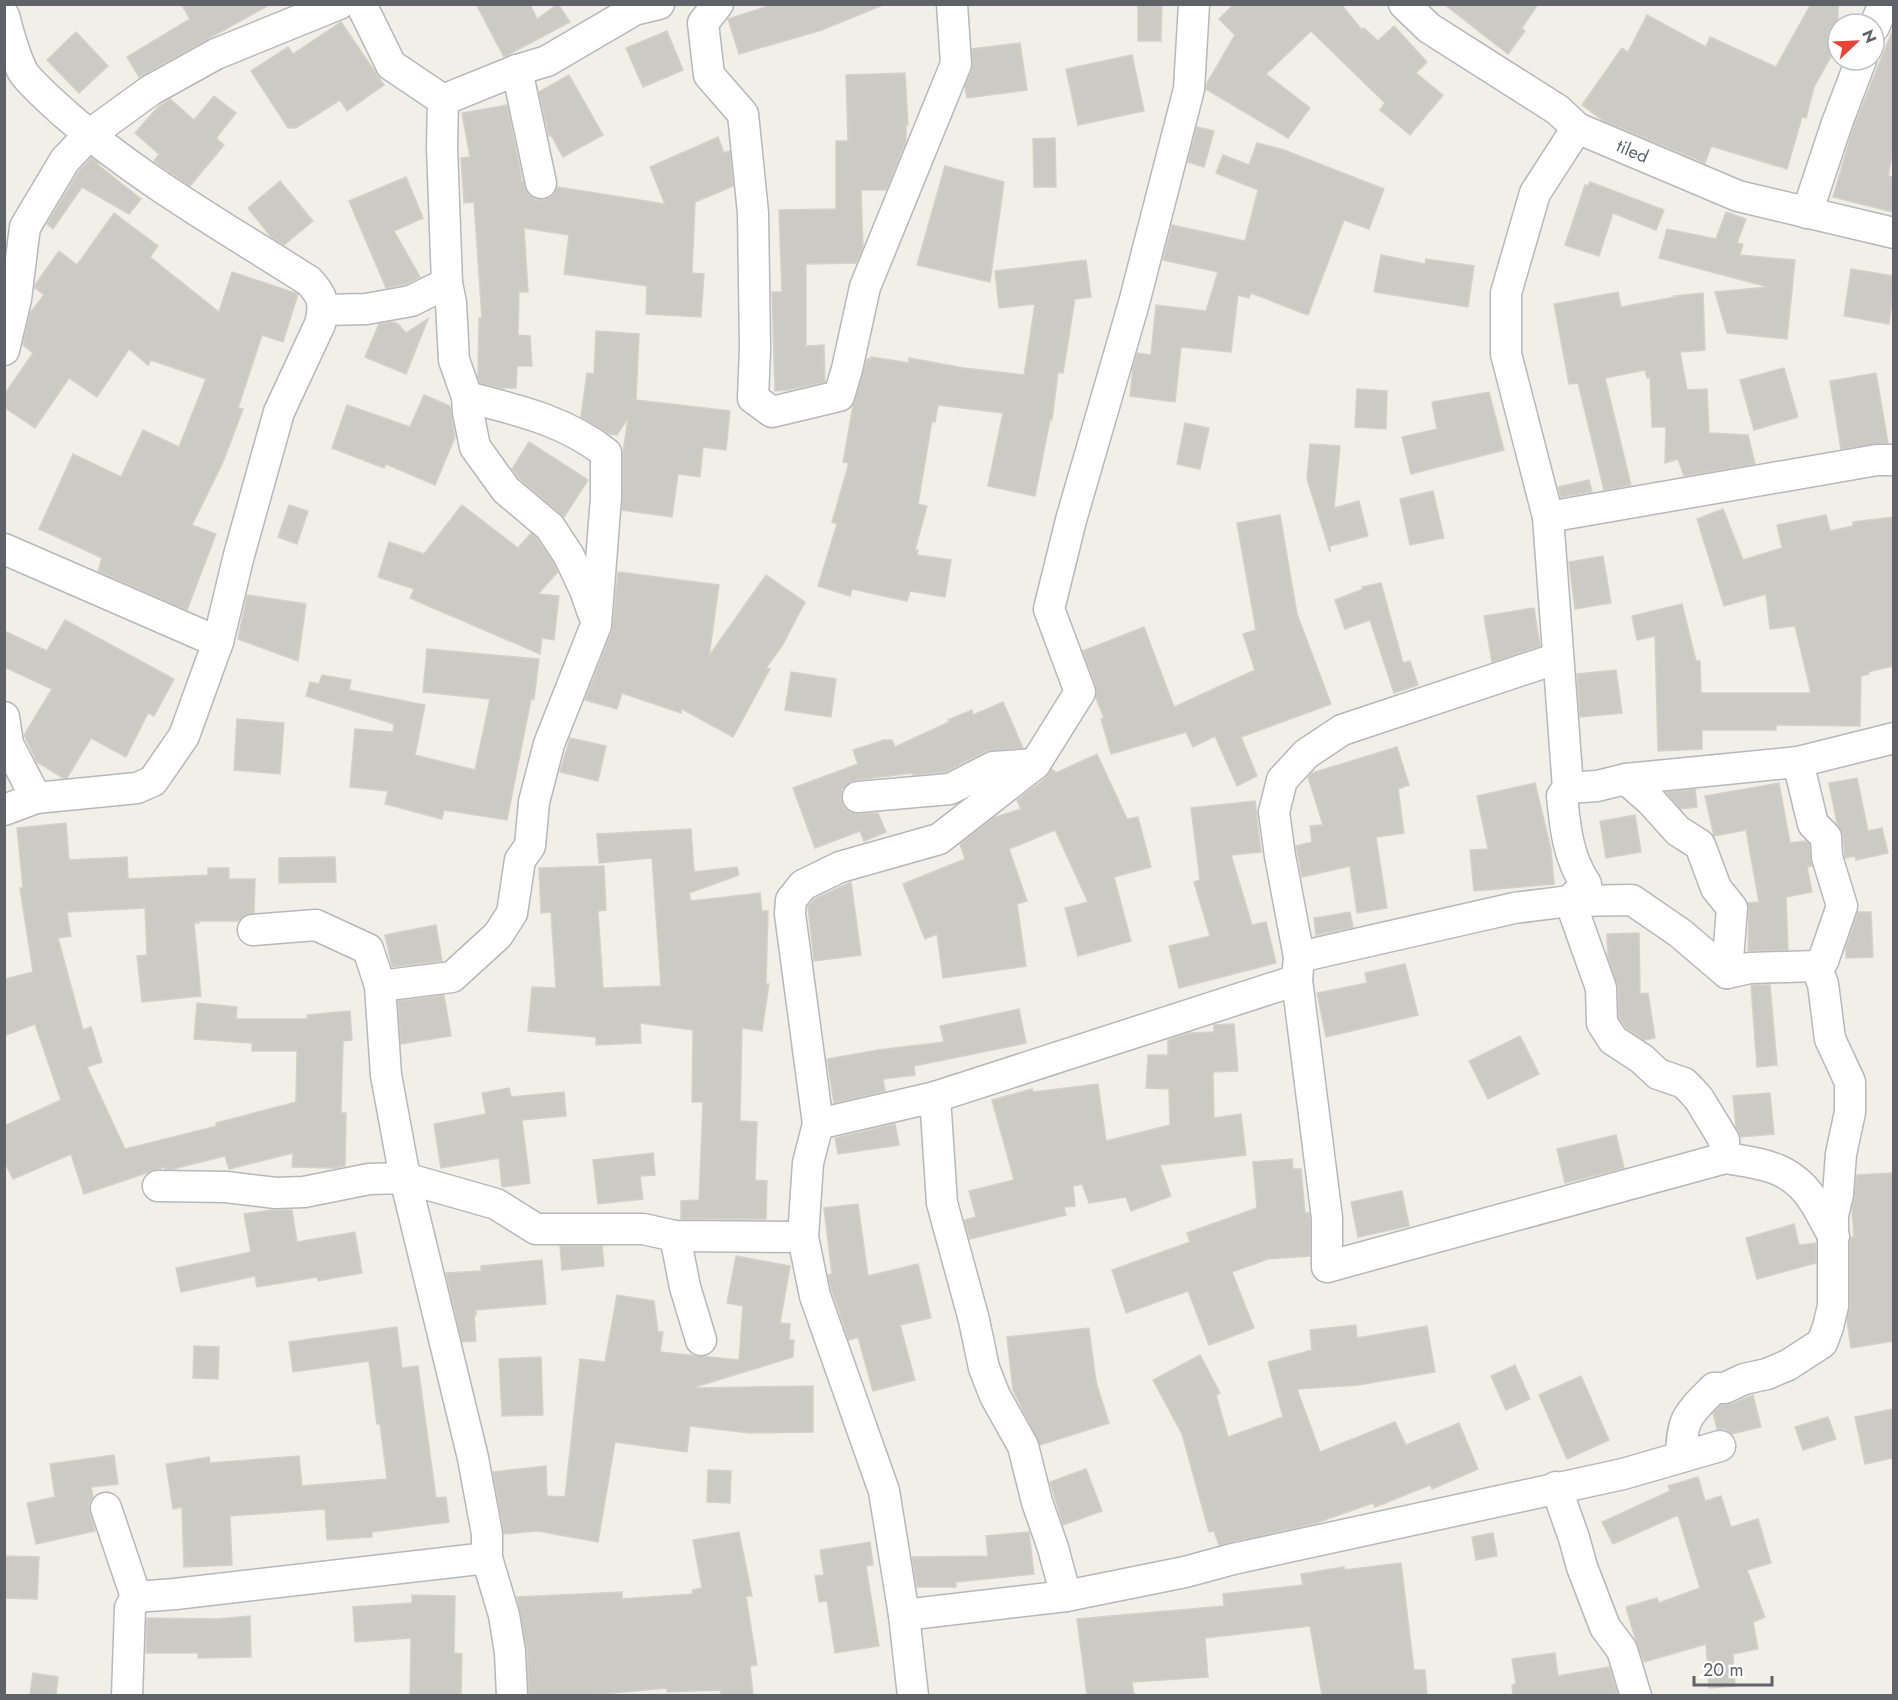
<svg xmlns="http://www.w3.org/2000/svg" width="1898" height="1700" viewBox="0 0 1898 1700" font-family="Jost,sans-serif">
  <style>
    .building { fill: #cccac5; stroke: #d6d1c6; stroke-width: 1.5 }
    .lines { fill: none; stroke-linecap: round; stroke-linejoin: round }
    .minor-casing { stroke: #b5b8bc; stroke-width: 33 }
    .minor { stroke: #fff; stroke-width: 30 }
    .labels { text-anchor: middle; stroke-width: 4.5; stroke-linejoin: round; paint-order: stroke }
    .street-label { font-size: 18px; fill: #5f6368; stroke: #fff }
  </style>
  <rect width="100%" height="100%" fill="#f1efe8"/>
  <g class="building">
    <path d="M181,4h90l-132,73 -12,-20 63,-38z"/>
    <path d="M476,4h54l7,15 21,-15 12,18 -66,35z"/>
    <path d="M775,4h108v1l-61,25 -83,24 -11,-35z"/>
    <path d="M1138,4h24l-1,37h-23z"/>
    <path d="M1234,4h107l21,26 2,-2 14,13 16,-15 33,36 -11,11 27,22 -33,40 -30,-25 5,-7 -74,-72 -45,43 44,34 -22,30 -82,-49 1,-6 28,-48 -16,-16z"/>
    <path d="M1444,4h94l-16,24 3,3 -17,23z"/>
    <path d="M1811,4h27v40l-24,43 -8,31 -4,-1 -15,52 -73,-22h-3l-6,16 -101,-42 -22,-16 40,-57 6,4 19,-37 59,32 4,-10 66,30z"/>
    <path d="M341,22l43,63 -37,26 -7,-11 -44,28h-8l-37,-57 37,-24 5,7z"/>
    <path d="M1893,29v122l-5,25 5,1v35l-60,-15 20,-68z"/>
    <path d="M667,31l16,39 -40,17 -17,-39z"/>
    <path d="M76,32l32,34 -29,27 -32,-33z"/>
    <path d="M1020,43l7,47 -60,8 -2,-11 7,-17v-21z"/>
    <path d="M1132,55l12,56 -66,14 -12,-56z"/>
    <path d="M905,73l3,52h-2v16l-20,49h-25l2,57 -7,16 -50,1v82l18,-1 1,37 -37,8 -13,1 -3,-99h10l-3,-82 57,-1v-68h12l-2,-66z"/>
    <path d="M569,75l34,60 -40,22 -12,-22 -2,1 -10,-44z"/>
    <path d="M214,96l22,17 -20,25 8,7 -34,41 -36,-25 5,-7 -24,-21 23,-26 12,-8 24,21z"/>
    <path d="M507,105l15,73 -2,3h3l5,13 8,6h8l8,-4 6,-9 107,17 -15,-37 68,-30 6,16 5,-2 1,1 3,34 -38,16 -3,71 12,1 -3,43 -55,-3 1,-28 -83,-12 5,-39 -45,-7 4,64h-9l-1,43 12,1 2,30h-15l-1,22h-16l-20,-5 -2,-6 1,-59h3l-8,-116 -10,1 -3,-45 9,-1 -8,-44z"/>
    <path d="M1197,127l17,4 -10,36 -16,-5z"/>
    <path d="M1055,138l1,49h-22l-1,-48z"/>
    <path d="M1257,143l27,7 100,39 -15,40 -25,-9 -36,95 -57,-22 -2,5 -11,-3 -7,57 -50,-5 -6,55 -45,-6 3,-29 4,-14 14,2 5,-50 50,6 12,-39 -55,-12 9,-35 73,16 13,-51 -42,-17 7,-18 26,10z"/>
    <path d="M91,158l7,5 -1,1 44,35 -12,15 -47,-27 -29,42 -6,-5 32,-53z"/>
    <path d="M945,166l59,16 -14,100 -73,-17z"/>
    <path d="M406,177l17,41 -29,13 26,46 -14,7 -20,4 -37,-87z"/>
    <path d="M280,181l33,40 -29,24 -12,-7 -24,-30z"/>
    <path d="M1590,182l74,28 -8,20 -43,-17 -14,43 -34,-11 20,-60 3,1z"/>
    <path d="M1726,212l20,7 -9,24 6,1 -3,11 55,5 -8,79 -60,-6 -12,-41 53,-5 -109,-29 8,-29 49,10z"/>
    <path d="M114,213l44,33 -8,11 69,55 13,-40 66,22 -15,48 -21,-7 -24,73 5,1 -20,53 -31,63 24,9 -29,76 -89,-39 4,-13 -63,-29 34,-75 48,23 22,-47 36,17 27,-68 -55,-19 -3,5 -19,-16 -32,48 -28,-19 -34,50 -31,-21v-12l29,-42 -10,-8 7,-32 14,-18 -9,-7v-3l24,-34 18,14z"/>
    <path d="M1381,255l44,9 1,-5 48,7 -6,41 -94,-15z"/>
    <path d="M1086,260l5,37 -16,2 -12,74 -5,-1 -6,48h-2l-15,76 -47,-10 15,-73 -65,-8 -3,17 -3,-1 -14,83 9,2 -12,44h3l-1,5 34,5 -6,37 -35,-6 -3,10 -55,-12 -2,7 -32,-10 19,-62 -5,-2 17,-59 -6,-1 10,-56 14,-47h4v-2l38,6v-5l55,10 60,7 11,-71 -36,4 -4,-37z"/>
    <path d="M1851,269l42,7v18l-4,30 -45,-8z"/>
    <path d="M1618,292l3,15 54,-10 -1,-1 29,-3 2,57 -25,2 7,38 20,-1 2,44 39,2 7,29 -71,12 -6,-17 -13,4 1,-36h-14l-2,-50 -3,1 -2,-8 -40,8 26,107 -27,5 -26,-107 -9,1 -15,-80z"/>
    <path d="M428,319l-22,55 -41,-17 14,-33 14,-2 5,2 8,9z"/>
    <path d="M596,331l43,3 -3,66 94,11 -4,39 -23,-3 -3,30 -22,-3 -6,43 -50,-7 1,-58 5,-34 -11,17 -8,-1 -28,-17 6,-44 7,1z"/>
    <path d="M1784,368l14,49 -44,13 -14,-50z"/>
    <path d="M1876,373l12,70 -47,6 -11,-68z"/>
    <path d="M1357,389l30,2 -1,38 -31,-2z"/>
    <path d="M1489,392l15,58 -93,24 -9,-37 35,-8 -5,-27z"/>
    <path d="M424,395l26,11 5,31 -20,48 -49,-21 -2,4 -52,-20 15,-43 63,22z"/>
    <path d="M1185,423l24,5 -9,41 -23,-5z"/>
    <path d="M529,442l59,38 -24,37 -45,-39 -7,-9z"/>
    <path d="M1310,444l30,2 -6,62 25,-7 9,35 -38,10v6l-23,-73z"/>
    <path d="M1589,480l3,12 -31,5 -3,-10z"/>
    <path d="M1433,491l11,47 -34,7 -10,-46z"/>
    <path d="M289,505l19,6 -11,33 -19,-7z"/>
    <path d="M462,505l56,43 13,-15 6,6 17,25 4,8 -20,22 21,2 -5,44 -12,-2 -2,16 -130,-56 4,-9 -36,-12 11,-35 35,12z"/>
    <path d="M1723,509l20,51 39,-12 -5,-23 49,-10 4,16 23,-5v-4l40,-5v149l-25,6 1,2 -8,2 -1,50 -84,-1v5h-74v19l-44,2 -3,-115 -18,4 -5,-24 50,-12 14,57h4l1,32h110l-16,-67 -25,3 -4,-35 -42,12 -27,-87z"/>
    <path d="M1280,515l17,99 34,90 -90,33 16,39 -20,10 -22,-50 -22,11 -7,-15 -75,22 -10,-35 3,-1 -8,-20v-12l-13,-35 61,-24 30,80 81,-37 -12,-36 13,-4 -19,-107z"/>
    <path d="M1603,556l8,47 -36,6 -6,-47z"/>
    <path d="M618,572l101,13 -10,71 57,-81 39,27 -23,44 -16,22 4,1 -37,68 -51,-28 -1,4 -59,-20 -5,16 -32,-9 27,-69z"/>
    <path d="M1381,583l22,80 7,-2 8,24 -24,8 -24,-73 -25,9 -10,-29 28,-11 -1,-2z"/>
    <path d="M247,595l59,9 -8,57 -60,-22z"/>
    <path d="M1534,608l6,38 -48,16 -8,-46z"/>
    <path d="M65,620l109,59 -20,37 -6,-3 -22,44 -35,-19 -24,40h-4l-26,-16 -13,-27 28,-46 -48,-22v-36l43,20z"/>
    <path d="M427,649l112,10 -5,40h-3l-24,121 -63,-10 -2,9 -57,-15 3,-13 -38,-4 5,-58 38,3 1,-8 -88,-28 4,-14 9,2 3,-9 29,5 -2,10 76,15 -10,50 60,15 15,-71 -67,-7z"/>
    <path d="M1616,670l6,43 -42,4 -3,-43z"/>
    <path d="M791,672l45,7 -5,38 -46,-7z"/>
    <path d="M1003,702l20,46 -37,3 -41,21 -32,3 -1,-2 -56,7 -7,3 -7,7 -1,9 3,8 6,5 9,2 19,-1 8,19 -22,9 -4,-10 -45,17 -22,-60 65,-24 -5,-14 31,-10h8l3,7 54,-25 -1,-2 24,-10 1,5z"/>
    <path d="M237,719l47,4 -4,51 -46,-4z"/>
    <path d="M570,738l36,8 -8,35 -38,-9z"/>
    <path d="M1397,747l12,38 -11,4 6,44 -28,4 11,71 -30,5 -7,-47 -48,11 -6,-31 16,-4 -2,-16 13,-1 -15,-48 4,-4z"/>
    <path d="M1097,754l30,65 11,-2 13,50 -37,10 17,64 -53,15 -13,-48 23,-6 -33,-72 -46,19 18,52 -10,3 9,62 -83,12 -6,-44 -12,5 -22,-55 62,-25 -5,-15 33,-26 28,-9 -4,-9 29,-22 6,-9 4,4z"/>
    <path d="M1857,778l11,53 14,-3 6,25 -32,7 -1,-4 -10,2 -2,-22 -6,-13 -8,-40z"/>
    <path d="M1535,783l16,66 3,35 -80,7 -4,-41 18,-1 -11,-53z"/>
    <path d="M1779,783l11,60 15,-2 4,3 3,22 -5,1 5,25 -26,5 2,53 -40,1 1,-42 -2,-6 12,-1 -13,-72 -32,6 -9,-40z"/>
    <path d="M1695,789l2,18 -16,2 -15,-17z"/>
    <path d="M1255,801l6,51 -30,3 21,70 14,-3 10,41 -97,25 -10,-42 41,-10 -16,-54 6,-2 -9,-72z"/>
    <path d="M1635,815l6,37 -35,6 -6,-37z"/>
    <path d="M66,823l3,37 58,-3 1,22 80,-4v-7h21v11h26l-1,34 -10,3 -6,5h-40l1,2h-5l7,73 -59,6 -5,-46 10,-1 -2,-47 -78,4 4,24 -13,2 25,92 8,-3 11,35 -15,5 38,82 92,-23 -1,-3 80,-21 1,-51h-45v-8l-58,-4 3,-36 40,4 -1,12h72l-1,-4 43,-4 2,29 -9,1 -2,72h5l-1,53 -10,2 -43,-1 1,-14 -64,16 -4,-13 -52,13h-8l-1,-2 -80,27 -13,-40 -58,25 -9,-18v-35l57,-26 -26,-76 -31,12v-57l29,-7 -13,-84h3l-6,-60z"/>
    <path d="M691,829l3,43 43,-5 2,8 -50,18 2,8 69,-8 2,18h6l-2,73h3l-7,47 -20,-3 -2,93 17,1 -2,58 12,1 -1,38h-85v-18l18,-1 4,-98h-11l1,-72 -53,-7 1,20 -45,2v-8l-68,-6 4,-44 24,1 -5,-76 -10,1 -2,-45 65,-2 2,44 -8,1 5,77 58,-2 -9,-128 -53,5 -2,-29z"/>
    <path d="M335,857l1,25 -57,1v-25z"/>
    <path d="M851,882l10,73 -47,6 -6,-54 6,-8z"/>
    <path d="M1350,912l3,15 -37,8 -2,-17z"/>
    <path d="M1858,912h13l2,45 -27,1v-10z"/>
    <path d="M436,925l6,36 -50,6 -7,-32z"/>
    <path d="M1639,933l1,61 8,-1 7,45 -11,2 -18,-12 -7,-10 -1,-31 -10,-31 -1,-22z"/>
    <path d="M1405,964l13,51 -92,22 -9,-44 50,-10 -2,-10z"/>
    <path d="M1751,985h19l7,80 -20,2z"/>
    <path d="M444,995l7,41 -50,8 -3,-43z"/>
    <path d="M1019,1009l7,34 -112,23 1,9 -32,4 2,12 -51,12 -7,-44 51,-9 66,-8 -4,-16z"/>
    <path d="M1234,1024l4,47 -25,1 1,46 27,-4 5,41 -86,10 11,31 -40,15 -5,-14 -37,6 -7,-19 -9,2 2,20 -11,1 2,8 -96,24 -6,-19 12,-3 -7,-26 45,-11 -22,-80 40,-11 1,3 65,-8 8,57 64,-16 -1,-36 -23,-1 2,-33h20v-15l22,-7 24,-1v-7z"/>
    <path d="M1520,1036l19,38 -51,25 -19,-38z"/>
    <path d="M509,1088l2,9 53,-5 2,24 -44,4 8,63 -28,4 -3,-29 -58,10 -7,-44 52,-10 -4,-21z"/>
    <path d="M1770,1093l4,41 -33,3 -5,-10 -3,-31z"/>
    <path d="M895,1124l4,21 -61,9 -3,-16z"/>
    <path d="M1616,1135l8,33 -59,15 -8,-34z"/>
    <path d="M653,1153l2,22 -15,1 3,23 -45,5 -5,-44z"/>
    <path d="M1292,1159l1,10h8l4,44h4l1,6v37l-42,3 -36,13 22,56 -45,17 -21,-54 -62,22 -14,-43 78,-28 -3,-9 70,-25 -4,-46z"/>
    <path d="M1893,1173v168l-42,7 -4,-27 3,-15v-66l1,-3h3l-2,-27 5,-35z"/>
    <path d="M1402,1191l7,35 -51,11 -7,-35z"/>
    <path d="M858,1204l10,72 50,-12 13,54 -31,7 15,55 -42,11 -15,-54 -9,3 -17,-49 -4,-16 4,-1 -8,-66z"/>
    <path d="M272,1210h20l5,32 58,-10 7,41 -44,8 -1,-4 -60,10 -2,-11 -74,16 -5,-24 75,-16 -7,-38z"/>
    <path d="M1794,1224l5,21 17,-2v20l-59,16 -11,-41z"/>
    <path d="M560,1246h42l2,20 -42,4z"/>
    <path d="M736,1256l54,10 -10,57 10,1 -1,16h5l-1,17 -98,30v1l118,-2v46l-63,1 -60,-7 -3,26 -72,-10 -17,100 -61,-11 -33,3 -11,-62 53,-6 1,30 18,1 15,-138 25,3 12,-67 37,6 4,31h5l-3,20 79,8 4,-54 -16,-3z"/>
    <path d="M542,1260l4,44 -70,6v5h-2l2,26 -14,1 -16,-69 35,-2v-5z"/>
    <path d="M1356,1325l1,13 70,-12 8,46 -77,13 -61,4 23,63 75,-30 11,23 53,-22 19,46 -46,20 -2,-4 -55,22 -2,-4 -57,20 -97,22 -5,-14 -5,1 -27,-98 -29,-54 47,-25 20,38 -4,2 12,42 55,-20 -15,-55 44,-12 -2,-20z"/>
    <path d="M397,1327l5,41 16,-2 18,132 10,-1 3,25 -77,10v5l-45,3 -2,-31 -95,7 2,49 -48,2 -2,-60 -9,2 -7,-45 43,-7 1,6 89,-7 3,30 85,-7 -7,-55h-3l-8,-63 -76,11 -4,-30z"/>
    <path d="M1089,1328l7,54 13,41 -69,22 -27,-55 -6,-53z"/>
    <path d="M194,1346l25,1 -1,32 -25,-1z"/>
    <path d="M541,1357l2,58 -41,1 -3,-57z"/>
    <path d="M1515,1365l15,34 -24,11 -15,-34z"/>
    <path d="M1581,1376l28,64 -42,19 -28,-64z"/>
    <path d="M1753,1395l8,32 -29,7 -7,-5h-8l-4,-16 8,-8 11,-1z"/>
    <path d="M1893,1409v49l-28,6 -10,-47z"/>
    <path d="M1828,1417l8,22 -33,11 -8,-23z"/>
    <path d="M114,1455l4,29 -27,3 2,10 -4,7 1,9 5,18 -59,13 -9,-41 28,-6 -5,-33z"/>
    <path d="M1086,1469l16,42 -39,14 -13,-43z"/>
    <path d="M708,1470l23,1 -1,32 -23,-1z"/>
    <path d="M1698,1477l7,24 16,-5 10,31 27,-8 13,44 -24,7 18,47 -12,5 5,27 -25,5 2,32 -26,2 -3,-44 -62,18 -8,-21 -10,-34 31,-9 2,5 41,-15 -22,-73 -65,29 -11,-22 68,-31 -2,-5z"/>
    <path d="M739,1532l13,64h-6l11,69 -7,1 3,29h-32l-1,-5 -53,2v-4l-75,7h-63l-2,-46 -10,-52 105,-5v7l71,-5 -1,-4 10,-2 -9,-48z"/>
    <path d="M1029,1532l5,42 -78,8v5h-39l-5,-30 76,-1 -2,-20z"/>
    <path d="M1493,1533l4,23 -21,4 -4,-23z"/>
    <path d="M870,1542l3,23 -7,1 13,80 -44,7 -8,-52 -8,1 -4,-26 9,-1 -4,-25z"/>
    <path d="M4,1556l35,1 -2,42 -33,-1z"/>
    <path d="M1401,1563l13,107h11l2,25h-105l-12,-69 -105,12 3,39 -76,5 2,13h-47l-10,-76 147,-13 -1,-12 80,-9 -2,-11 43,-7v3z"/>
    <path d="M412,1595l43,1 -1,57 8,1 -1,41h-51l1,-57 -56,4 -2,-35 59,-4z"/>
    <path d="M250,1616l1,41 -53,1v-5h-52l1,-35 69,1z"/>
    <path d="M1555,1653l3,23 51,-9 9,28h-105l-1,-10 4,-1 -4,-25z"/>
    <path d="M33,1673l25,4 -2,18h-26z"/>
  </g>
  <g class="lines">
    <defs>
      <g id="minor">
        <path d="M361,4l30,61 52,35 -1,47 5,136 4,20 3,57 13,37 1,15 7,35 31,43 44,37 19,29 16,34 8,23"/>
        <path d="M718,4l-15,19 6,52 34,39 10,99 2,136 -2,49 19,14 67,-16 8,-27 18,-82 91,-223 -4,-60"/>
        <path id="s1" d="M1404,4l25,24 129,82 19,18 161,68 156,37"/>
        <path d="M4,16c5,18 10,39 19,56 7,11 31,32 42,42 74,65 161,114 244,167 14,15 16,22 11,43l-41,88 -40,143 -21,87 -34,94 -31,45 -16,7 -101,10 -32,12"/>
        <path d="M1874,27l10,-23"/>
        <path d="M517,70l24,113"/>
        <path d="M443,100l74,-30 30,-9 87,-51 25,-6"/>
        <path d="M1577,128l-42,65 -29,100v61l42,163 20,271 29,-2 29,-7 172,-17 96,-24"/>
        <path d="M1807,213l30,-90 24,-63"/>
        <path d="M323,310l43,-1 45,-8 36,-18"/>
        <path d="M4,350l12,-51 9,-72 40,-67 24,-25 62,-45 65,-36 123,-50"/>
        <path d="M467,397c50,13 97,23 139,56v45l-10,127 -47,119 -15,58 -4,44 -10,14 -8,53 -14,22 -46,42 -72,9 6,89 19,103 68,280 14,76v24l17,57 6,37 2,44"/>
        <path d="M1548,517l329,-57h17"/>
        <path d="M4,549l214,93"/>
        <path d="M1558,658l-216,72 -36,24 -24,26 -8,32 6,44 19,101 -2,23 30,238v49l398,-109c38,6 67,8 90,45 7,11 11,22 19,33"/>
        <path d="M4,717l4,27 28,54"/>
        <path d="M1626,779l25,22 27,30 22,14 16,43 16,20 -5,65"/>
        <path d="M1568,788l-6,8c3,31 6,62 24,88l-16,17 31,87 1,35 11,17 29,19 16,15 26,9 7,7 8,9 25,41 1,18"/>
        <path d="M858,797l92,-8 43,-22 42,-3"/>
        <path d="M253,930l63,-5 52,24 12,37"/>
        <path d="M1299,957l215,-49 56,-7 62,-1 48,33 47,40"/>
        <path d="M1727,973l23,-5 66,-2 7,-5 19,-55 -15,-49 -1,-20 -13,-13 -15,-62"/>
        <path d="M935,1097l7,106 32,117 10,48 11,28 28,50 14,56 16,46 13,48"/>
        <path d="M818,1124l117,-27 362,-117"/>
        <path d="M158,1186l68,1 50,6 28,-1 65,-13 36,-1 91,26 40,25h107l32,7 128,1"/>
        <path d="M675,1236l10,51 16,53"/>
        <path d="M1681,1457c1,-39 6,-42 33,-69h11l19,-9 23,-5 21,-9 34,-22 6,-16 5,-21v-91l5,-21 3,-40 9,-42v-30l-20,-43 -7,-55 -7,-18"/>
        <path d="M1556,1487l18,51 8,29 23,60 17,23 14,46"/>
        <path d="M106,1508l30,89 -6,11 -3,88"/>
        <path d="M136,1597l39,-3 312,-36"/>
        <path d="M904,1615l162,-19 119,-24 48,-13 390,-85 97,-28"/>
        <path d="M913,1696l-9,-81 -20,-124 -69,-195 -12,-59 5,-74 10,-39 -28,-210 1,-14 12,-15 37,-18 99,-28 96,-75 45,-72 -31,-83 22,-89 63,-217 55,-214 5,-85"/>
      </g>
    </defs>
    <use href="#minor" class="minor-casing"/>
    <use href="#minor" class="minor"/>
  </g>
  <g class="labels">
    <g class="street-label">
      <text dy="6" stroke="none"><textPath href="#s1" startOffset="274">tiled</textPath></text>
    </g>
  </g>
  <rect width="1898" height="1700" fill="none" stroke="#5f6368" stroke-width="12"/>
  <g transform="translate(1856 42) rotate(67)"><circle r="28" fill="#ffffff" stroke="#bfc1c3" stroke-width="1.5"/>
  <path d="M0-4.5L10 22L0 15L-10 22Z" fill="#ea4335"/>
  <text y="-9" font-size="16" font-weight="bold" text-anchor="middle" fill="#5f6368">N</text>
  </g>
  <path d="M1694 1676v9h78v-9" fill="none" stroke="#5f6368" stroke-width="3"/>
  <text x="1703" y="1676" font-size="18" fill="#5f6368" stroke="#ffffff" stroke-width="4.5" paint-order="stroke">20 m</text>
</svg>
